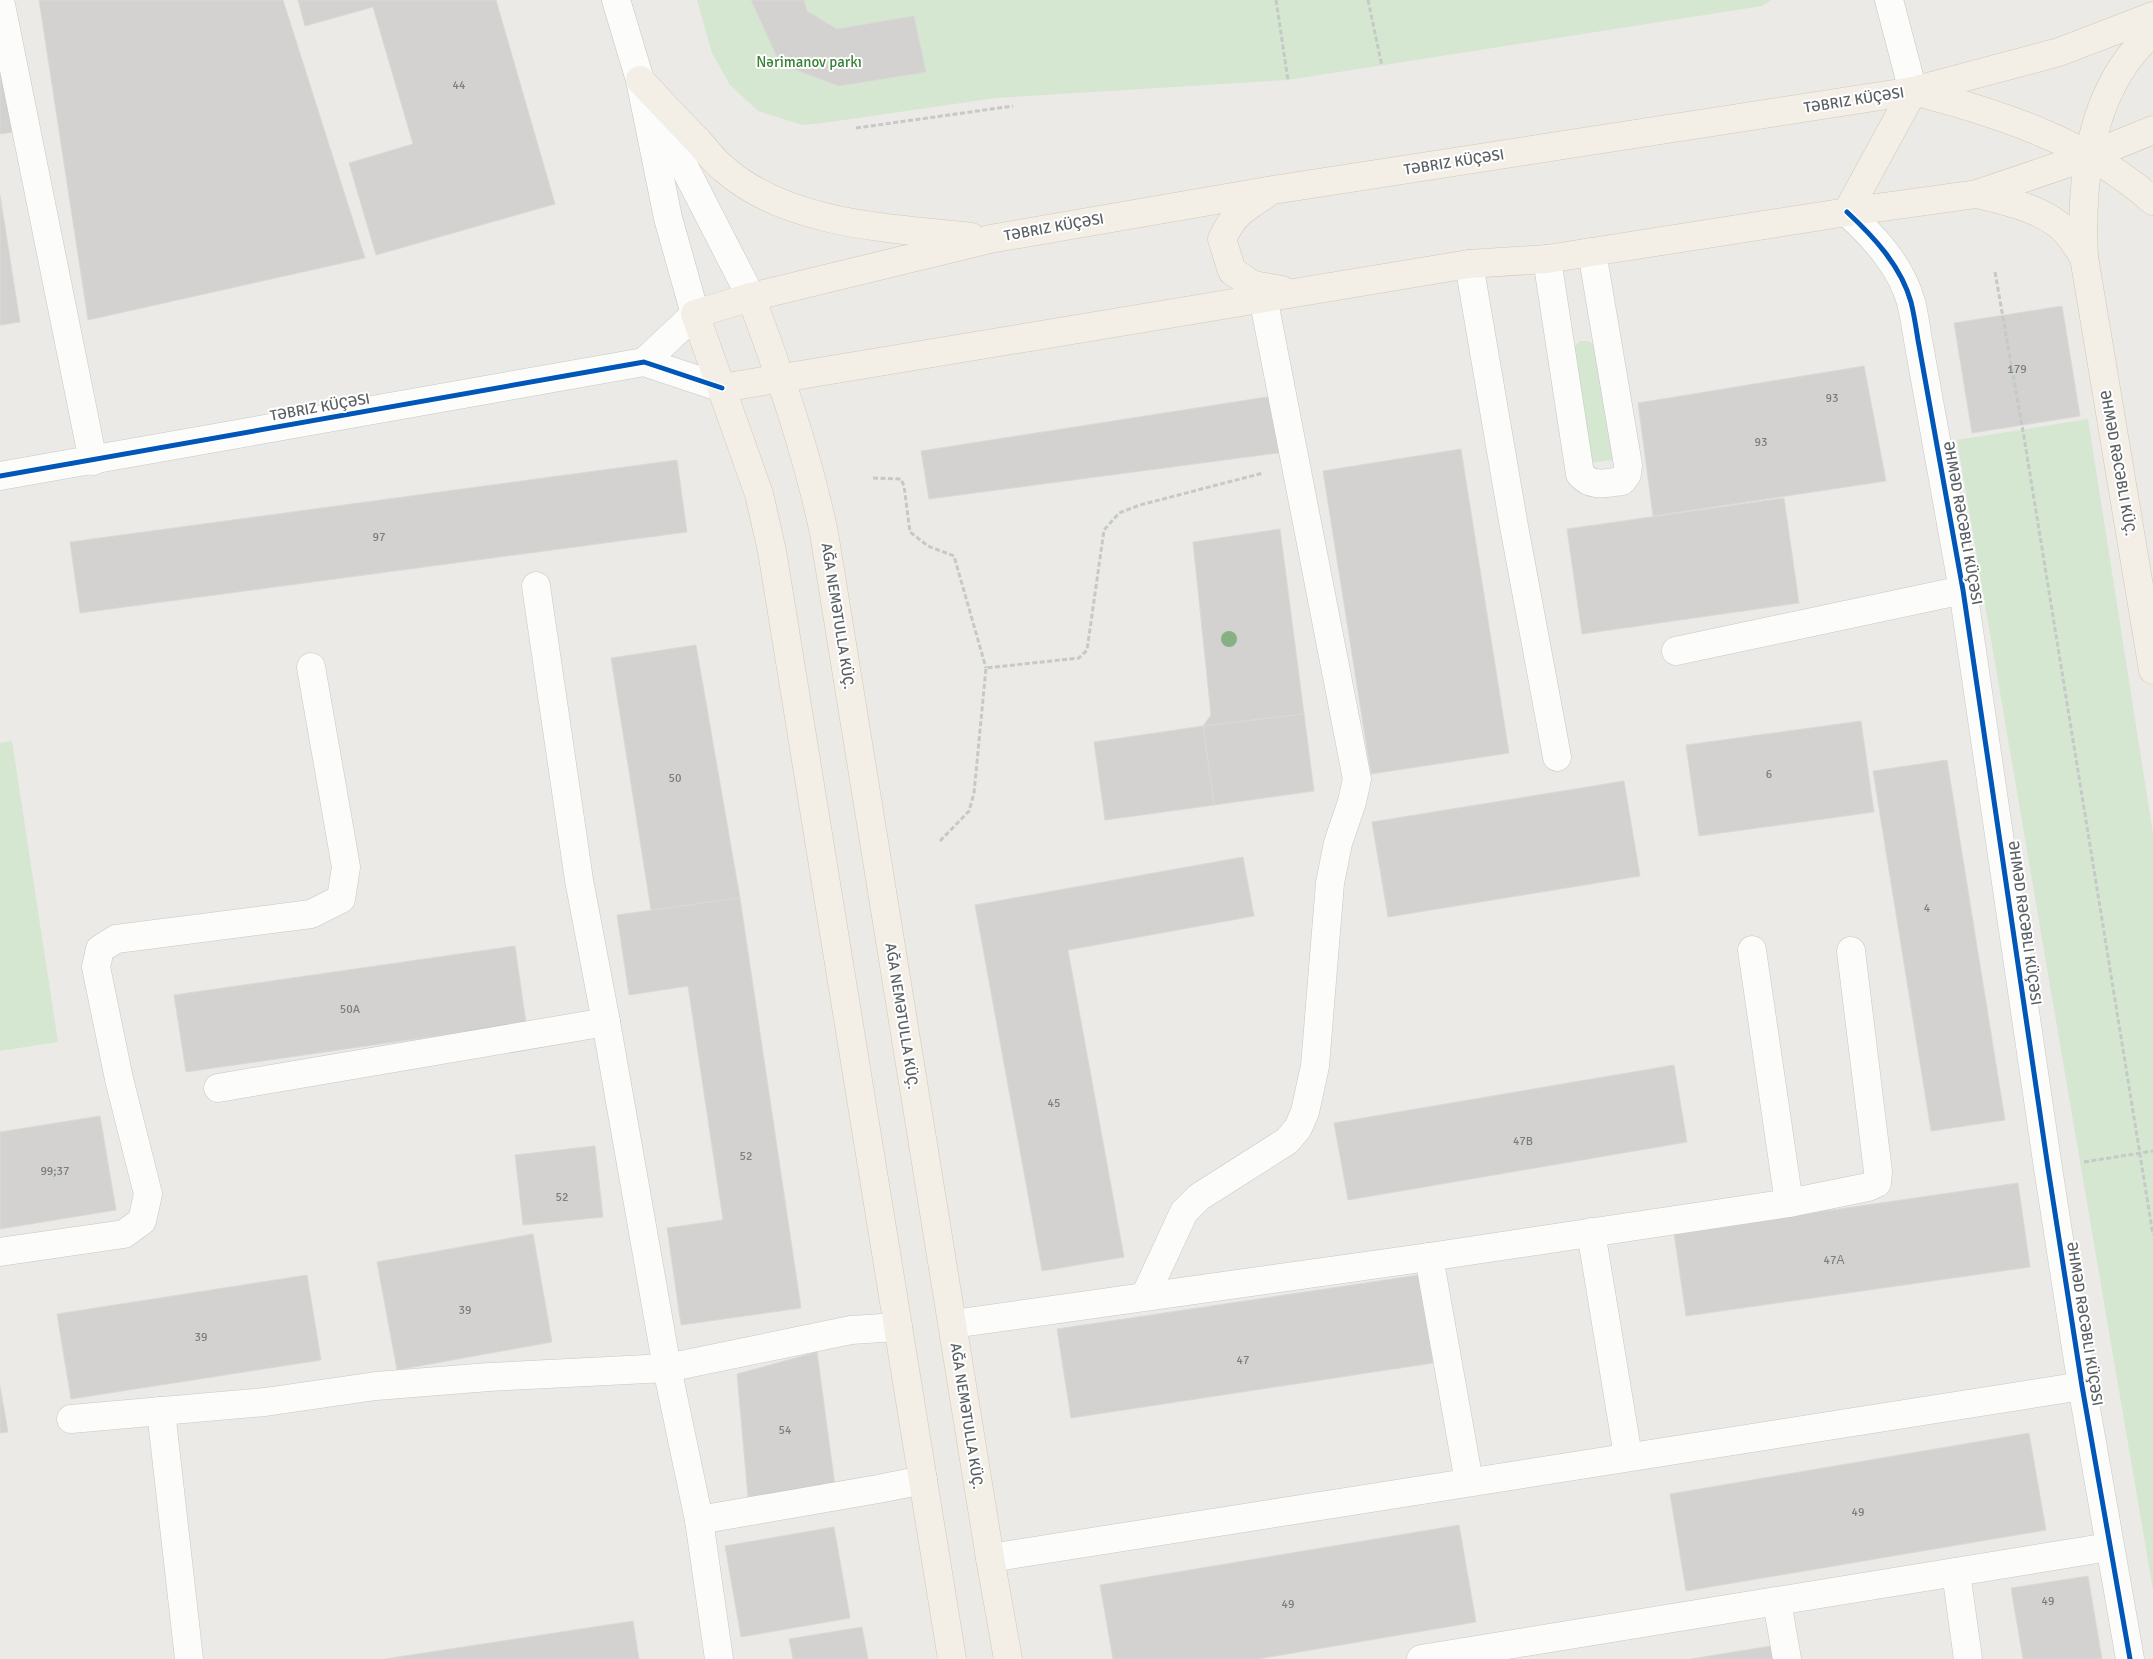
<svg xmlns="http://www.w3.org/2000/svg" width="2153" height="1659" viewBox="0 0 2153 1659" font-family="Signika,sans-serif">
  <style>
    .green { fill: #d5e7d1 }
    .building { fill: #d3d2d0; stroke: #dad9d6 }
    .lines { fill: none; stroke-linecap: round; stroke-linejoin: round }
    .minor-casing { stroke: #c7c7c7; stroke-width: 29 }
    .major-casing { stroke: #d3c8b4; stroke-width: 29 }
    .path { stroke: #c5cac7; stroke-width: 3; stroke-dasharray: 5 2.5; stroke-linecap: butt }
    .minor { stroke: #fcfcfb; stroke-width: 28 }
    .major { stroke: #f3efe7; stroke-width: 28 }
    .cycleway-casing { stroke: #fff; stroke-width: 8 }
    .cycleway { stroke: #0057b8; stroke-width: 5 }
    .tree { fill: #88b085 }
    .labels { text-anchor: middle; stroke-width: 4; stroke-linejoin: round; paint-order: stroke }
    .number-label { font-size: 12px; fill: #7a7e80 }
    .park-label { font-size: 15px; fill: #378135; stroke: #fff }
    .street-label { font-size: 15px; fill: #5b6064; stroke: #fff }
  </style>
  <rect width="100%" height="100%" fill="#ebeae6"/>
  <g class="green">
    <path d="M697,0h1074l-9,6 -474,74 -292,18 -173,25 -21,2 -44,-14 -28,-26 -18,-32z"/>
    <path d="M1580,341h8l7,4 23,114 -27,4 -19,-109 3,-8z"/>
    <path d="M2088,419l65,415v756l-196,-1150z"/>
    <path d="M12,741l46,301 -58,9v-308z"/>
  </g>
  <g class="building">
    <path d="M39,0h244l82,258 -277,62z"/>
    <path d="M298,0h198l59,204 -179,51 -27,-92 64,-19 -40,-137 -68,19z"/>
    <path d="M751,0h53l3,11 30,18 77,-13 12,56 -87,14 -59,-22z"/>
    <path d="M0,46l14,86 -14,2z"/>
    <path d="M0,195l20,127 -20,3z"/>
    <path d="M2062,306l18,110 -108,17 -18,-110z"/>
    <path d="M1864,366l22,115 -233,35 -15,-113z"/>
    <path d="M1273,396l12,56 -356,47 -8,-48z"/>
    <path d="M1461,449l48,304 -138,21 -48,-303z"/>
    <path d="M677,460l10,72 -607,81 -10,-71z"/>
    <path d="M1784,498l15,105 -217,31 -15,-105z"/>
    <path d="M1280,529l24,185 -101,12 8,-11 -18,-173z"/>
    <path d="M696,645l44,253 -89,12 -40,-252z"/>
    <path d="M1304,714l10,77 -100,14 -11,-79z"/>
    <path d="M1861,721l13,91 -175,24 -13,-91z"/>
    <path d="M1203,726l11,79 -109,15 -11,-78z"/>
    <path d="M1947,760l58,360 -74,11 -58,-360z"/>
    <path d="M1624,781l16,95 -252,41 -16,-95z"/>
    <path d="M1243,857l11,59 -186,34 56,307 -82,14 -67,-366z"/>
    <path d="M740,898l61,410 -120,17 -14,-97 56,-8 -35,-234 -59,9 -12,-80z"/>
    <path d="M515,946l11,77 -340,49 -12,-77z"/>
    <path d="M1674,1065l13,77 -339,58 -14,-77z"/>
    <path d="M100,1116l16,94 -116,19v-97z"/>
    <path d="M595,1146l8,71 -80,8 -8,-70z"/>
    <path d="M2018,1183l12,84 -344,49 -12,-83z"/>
    <path d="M533,1234l19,108 -155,28 -20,-108z"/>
    <path d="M307,1275l14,85 -250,39 -14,-85z"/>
    <path d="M1419,1275l14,88 -362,55 -14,-89z"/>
    <path d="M817,1352l18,134 -87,11 -11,-123z"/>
    <path d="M0,1386l8,46 -8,1z"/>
    <path d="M2029,1433l17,97 -360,61 -16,-97z"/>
    <path d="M1459,1525l17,97 -218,37h-145l-13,-74z"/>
    <path d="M834,1527l16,91 -109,19 -16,-91z"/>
    <path d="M2088,1576l14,83h-79l-12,-71z"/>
    <path d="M633,1621l6,38h-254z"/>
    <path d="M862,1627l6,32h-75l-4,-20z"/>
    <path d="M1777,1645l2,14h-88z"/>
  </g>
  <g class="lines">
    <defs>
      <g id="minor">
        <path d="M0,0l93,461"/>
        <path d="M616,0l24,80 28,138 27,96 -51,48"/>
        <path d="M1889,0l24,91"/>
        <path d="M653,106l98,191"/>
        <path d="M1847,212c27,25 54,54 64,90 3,12 5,25 7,38l45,250 85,578 34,218 48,273"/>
        <path d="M1547,259l33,215c12,14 26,9 42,7l5,-7 1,-9 -36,-213"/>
        <path d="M1469,264l44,257 44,236"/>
        <path d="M0,476l644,-114 78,26"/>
        <path d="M536,586l43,294 27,142 61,346 184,-38 47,-3"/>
        <path d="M1676,651l287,-61"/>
        <path d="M1752,950l37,253"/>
        <path d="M218,1088l388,-66"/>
        <path d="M1591,1232l37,224"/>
        <path d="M0,1252l124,-18 18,-13 6,-27 -29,-115 -23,-112 4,-18 16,-10 195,-25 30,-15 5,-32 -35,-200"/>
        <path d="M1429,1257l40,225"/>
        <path d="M1145,1296l39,-84 15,-15 88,-56 11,-13 7,-16 10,-46 15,-183 8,-40 14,-41 5,-23 -94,-482"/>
        <path d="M953,1324l476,-67 360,-54 79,-16 9,-4 1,-11 -27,-221"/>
        <path d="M161,1411l28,248"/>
        <path d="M71,1419l194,-17 111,-16 113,-9 178,-9 32,152 20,139"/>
        <path d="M699,1520l179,-31 45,-9"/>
        <path d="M990,1558l1092,-172"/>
        <path d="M1956,1572l12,87"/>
        <path d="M1777,1602l10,57"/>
        <path d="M1421,1659l688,-112"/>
      </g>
      <g id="major">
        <path d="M2153,32c-63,55 -73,145 -69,225l69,413"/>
        <path d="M640,80c19,20 38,41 58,61 8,9 16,20 26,28 64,56 166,59 247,68"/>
        <path d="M1917,92c84,22 170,50 236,109"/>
        <path d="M1977,194c30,7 71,16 91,40 6,7 10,15 16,23"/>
        <path d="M1265,195c-23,15 -31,19 -43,44l10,32 21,14 29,5"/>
        <path d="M1847,212l66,-121"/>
        <path d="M751,297c29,78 56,155 73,236l166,1025 18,101"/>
        <path d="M722,388l747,-124 78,-5 300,-47 130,-18 112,-38 64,-26"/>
        <path d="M952,1659l-180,-1108 -13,-57 -64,-180 56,-17 239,-58 283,-49 640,-99 146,-39 94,-36"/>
      </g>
    </defs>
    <use href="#minor" class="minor-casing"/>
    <use href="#major" class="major-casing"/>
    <g class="path">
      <path d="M1276,0l12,80"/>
      <path d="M1368,0l14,66"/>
      <path d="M856,128l157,-22"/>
      <path d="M1995,272l29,165 129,798"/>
      <path d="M873,478l28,1 3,7 6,46 18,14 26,10 32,112"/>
      <path d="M940,841l29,-30 5,-18 12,-125 93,-10 8,-8 17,-120 15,-17 21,-8 123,-32"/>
      <path d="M2084,1162l69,-11"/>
    </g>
    <use href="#minor" class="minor"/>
    <use href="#major" class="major"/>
    <defs>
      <g id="cycleway">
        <path d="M1847,212c27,25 54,54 64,90 3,12 5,25 7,38l45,250 85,578 34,218 48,273"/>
        <path d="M0,476l644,-114 78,26"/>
      </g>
    </defs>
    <use href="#cycleway" class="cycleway-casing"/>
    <use href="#cycleway" class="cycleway"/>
  </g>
  <circle class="tree" cx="1229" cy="639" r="8"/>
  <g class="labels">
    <g class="number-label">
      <text x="459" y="89">44</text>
      <text x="2017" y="373">179</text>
      <text x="1832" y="402">93</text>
      <text x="1761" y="446">93</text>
      <text x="379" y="541">97</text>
      <text x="1769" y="778">6</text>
      <text x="675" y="782">50</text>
      <text x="1927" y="912">4</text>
      <text x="350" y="1013">50A</text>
      <text x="1054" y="1107">45</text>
      <text x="1523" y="1145">47B</text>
      <text x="746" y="1160">52</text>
      <text x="55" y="1175">99;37</text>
      <text x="562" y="1201">52</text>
      <text x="1834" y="1264">47А</text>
      <text x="465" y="1314">39</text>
      <text x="201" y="1341">39</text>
      <text x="1243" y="1364">47</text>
      <text x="785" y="1434">54</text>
      <text x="1858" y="1516">49</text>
      <text x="2048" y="1605">49</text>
      <text x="1288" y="1608">49</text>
    </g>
    <g class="park-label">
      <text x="809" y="67">Nərimanov parkı</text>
    </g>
    <g class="street-label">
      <text transform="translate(1854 100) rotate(-9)" y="5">TƏBRIZ KÜÇƏSI</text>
      <text transform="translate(1454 162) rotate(-9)" y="5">TƏBRIZ KÜÇƏSI</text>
      <text transform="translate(1054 227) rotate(-10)" y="5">TƏBRIZ KÜÇƏSI</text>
      <text transform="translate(320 407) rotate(-10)" y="5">TƏBRIZ KÜÇƏSI</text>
      <text transform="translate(2118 463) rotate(80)" y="5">ƏHMƏD RƏCƏBLI KÜÇ.</text>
      <text transform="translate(1963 523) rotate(80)" y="5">ƏHMƏD RƏCƏBLI KÜÇƏSI</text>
      <text transform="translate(838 616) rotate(81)" y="5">AĞA NEMƏTULLA KÜÇ.</text>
      <text transform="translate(2025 923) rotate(82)" y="5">ƏHMƏD RƏCƏBLI KÜÇƏSI</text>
      <text transform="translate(902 1016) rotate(81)" y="5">AĞA NEMƏTULLA KÜÇ.</text>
      <text transform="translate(2085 1324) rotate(81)" y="5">ƏHMƏD RƏCƏBLI KÜÇƏSI</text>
      <text transform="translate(967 1416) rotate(81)" y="5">AĞA NEMƏTULLA KÜÇ.</text>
    </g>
  </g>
</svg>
